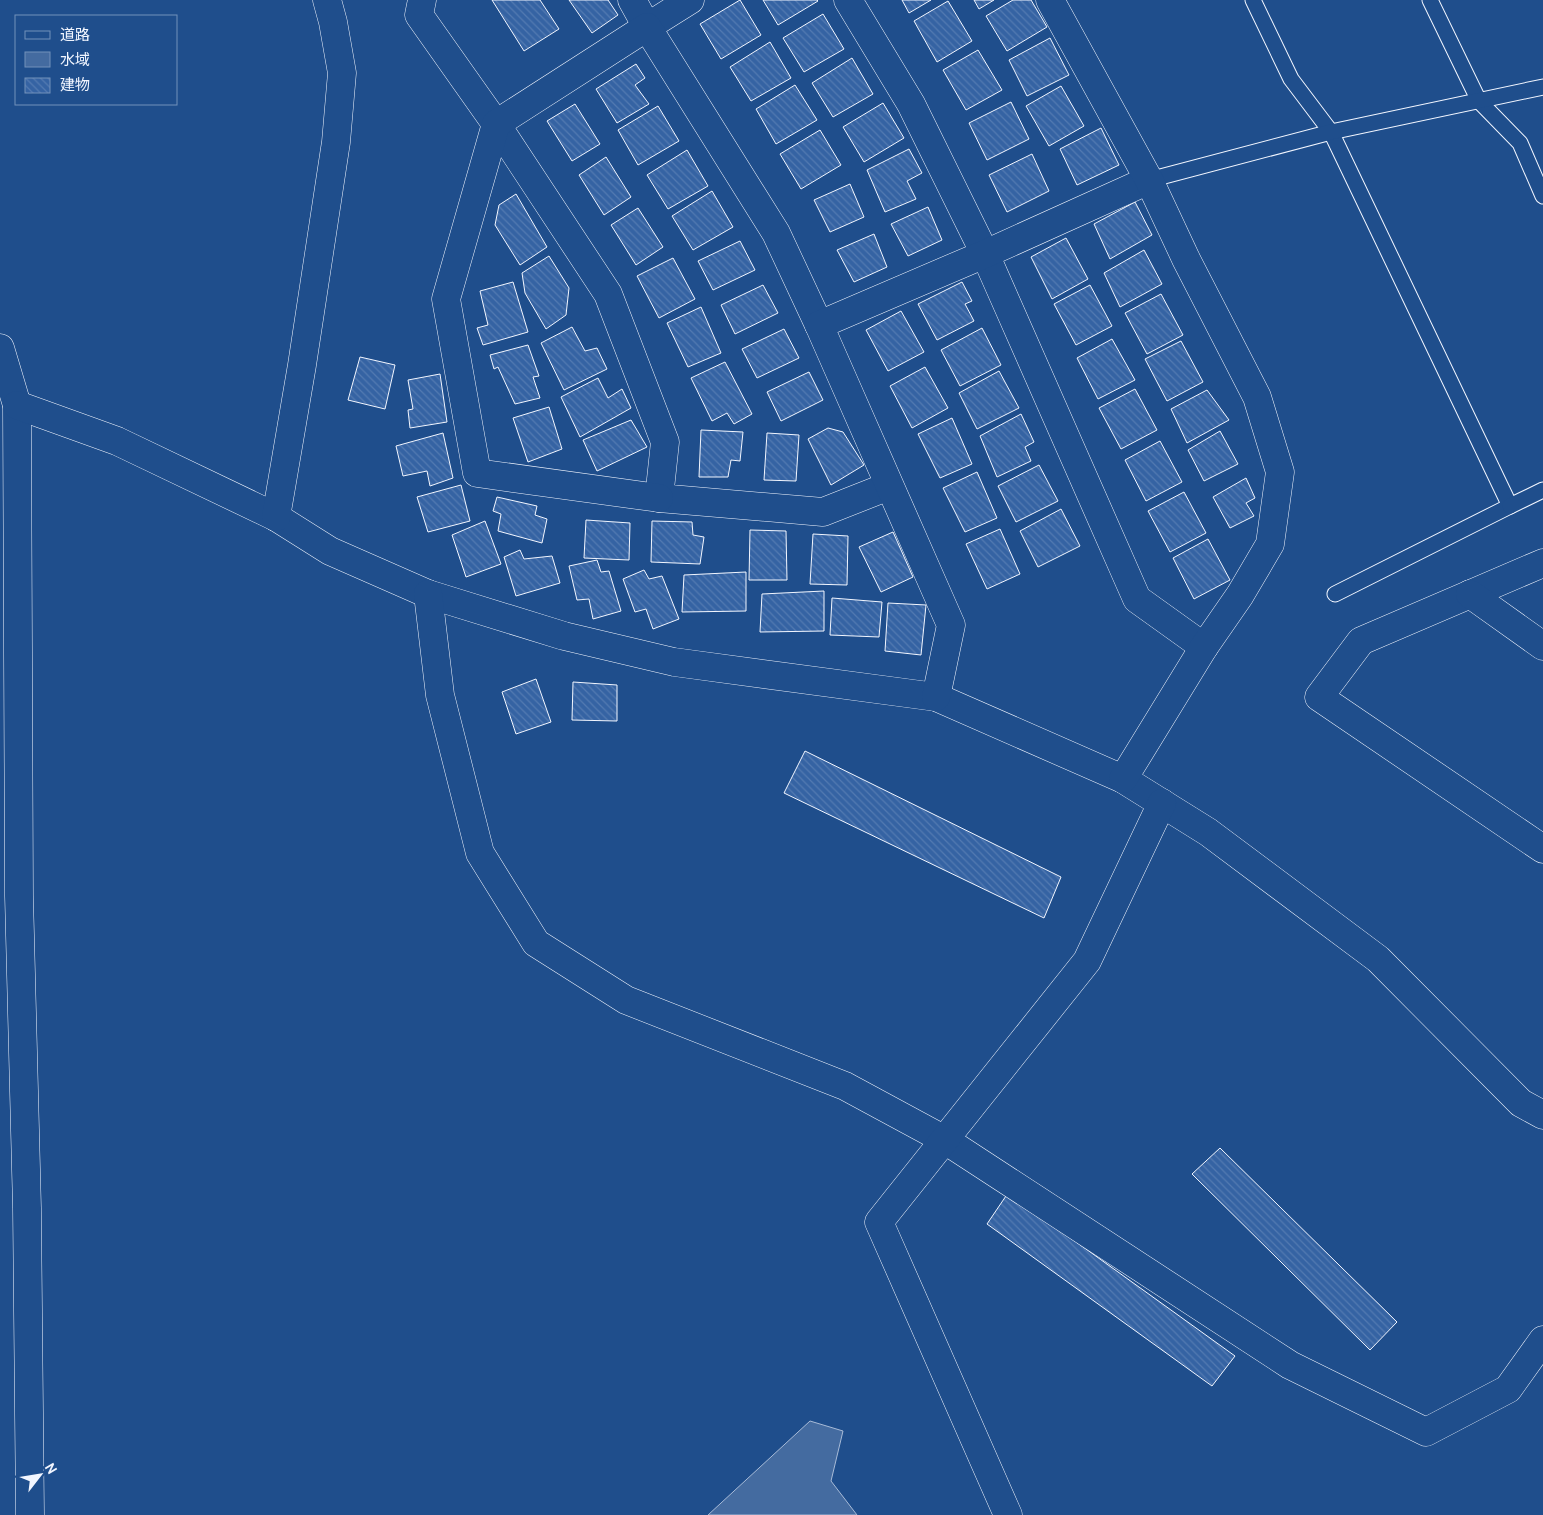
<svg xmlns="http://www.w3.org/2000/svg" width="1543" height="1515" viewBox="0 0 1543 1515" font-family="Cabin,'Noto Sans JP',sans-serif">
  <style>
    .water { fill: #446ba0; stroke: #a8bbd7 }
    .building { fill: url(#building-back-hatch); stroke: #f2f6ff }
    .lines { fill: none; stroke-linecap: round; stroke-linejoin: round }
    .service-casing { stroke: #f2f6ff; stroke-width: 17 }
    .minor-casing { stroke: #f2f6ff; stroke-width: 29 }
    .tertiary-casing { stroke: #f2f6ff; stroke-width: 29 }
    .service { stroke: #1f4e8c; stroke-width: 15 }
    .minor { stroke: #1f4e8c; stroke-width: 28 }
    .tertiary { stroke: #1f4e8c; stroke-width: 28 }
  </style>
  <defs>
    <pattern id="building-back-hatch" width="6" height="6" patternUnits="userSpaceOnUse" patternTransform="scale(1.25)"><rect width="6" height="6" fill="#3563a3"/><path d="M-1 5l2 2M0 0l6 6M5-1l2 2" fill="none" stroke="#537ab1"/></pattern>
  </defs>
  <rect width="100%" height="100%" fill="#1f4e8c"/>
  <path class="water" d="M810,1421l33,10 -12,50 26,34h-149z"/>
  <g class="building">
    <path d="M492,0h48l19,29 -35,22z"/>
    <path d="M569,0h39l10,15 -26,18z"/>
    <path d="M740,0l21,35 -40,24 -21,-35z"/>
    <path d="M763,0h54l1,1 -40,24z"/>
    <path d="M902,0h29l-22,13z"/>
    <path d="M974,0h20l-15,9z"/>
    <path d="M1013,0h18l16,27 -40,24 -21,-35z"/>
    <path d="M948,1l24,40 -35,21 -23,-41z"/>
    <path d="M823,14l21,35 -40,23 -21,-34z"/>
    <path d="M1050,38l19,37 -42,21 -18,-36z"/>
    <path d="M770,42l21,36 -40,23 -21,-34z"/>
    <path d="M978,50l24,40 -36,20 -23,-40z"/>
    <path d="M852,58l21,36 -40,23 -21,-34z"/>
    <path d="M636,64l9,14 -10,7 14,19 -32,19 -21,-34z"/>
    <path d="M795,85l22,35 -41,24 -20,-35z"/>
    <path d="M1061,86l23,40 -35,20 -23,-40z"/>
    <path d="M1011,102l18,37 -42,21 -18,-37z"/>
    <path d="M883,103l21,35 -40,24 -21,-35z"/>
    <path d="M575,104l25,40 -28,17 -25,-40z"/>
    <path d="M658,106l21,35 -41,24 -20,-35z"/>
    <path d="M1101,128l18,37 -42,20 -17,-36z"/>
    <path d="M820,130l21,35 -40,24 -21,-35z"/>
    <path d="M909,149l13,24 -15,8 9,18 -31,13 -18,-42z"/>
    <path d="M687,150l21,36 -40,23 -21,-34z"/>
    <path d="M1032,154l17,37 -42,21 -18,-37z"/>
    <path d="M606,157l25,40 -27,18 -25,-40z"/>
    <path d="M850,184l14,33 -34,15 -16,-32z"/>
    <path d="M712,191l21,36 -40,23 -21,-34z"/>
    <path d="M516,194l31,53 -27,18 -25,-40 4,-20z"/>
    <path d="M1135,202l17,33 -42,24 -16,-35z"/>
    <path d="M928,207l14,33 -34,16 -17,-32z"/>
    <path d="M638,208l25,39 -27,18 -25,-40z"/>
    <path d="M874,234l13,33 -33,15 -17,-32z"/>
    <path d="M1066,238l22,41 -36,20 -21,-42z"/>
    <path d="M740,241l15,29 -42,20 -15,-29z"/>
    <path d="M1144,250l18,34 -42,23 -16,-34z"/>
    <path d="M549,256l20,32 -3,27 -20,14 -21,-36 -3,-20z"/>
    <path d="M673,258l22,41 -36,19 -22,-42z"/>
    <path d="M513,282l15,50 -45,13 -6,-17 11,-3 -8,-34z"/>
    <path d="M962,282l10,19 -7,3 9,17 -37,19 -19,-36z"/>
    <path d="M763,285l15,28 -43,21 -14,-29z"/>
    <path d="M1090,285l22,41 -36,19 -22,-41z"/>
    <path d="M1161,294l22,41 -36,19 -22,-41z"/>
    <path d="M701,307l20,46 -33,14 -21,-44z"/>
    <path d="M901,311l23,41 -36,19 -22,-41z"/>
    <path d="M572,327l13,24 12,-3 10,21 -43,21 -23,-47z"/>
    <path d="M982,328l19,37 -41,21 -19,-36z"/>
    <path d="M784,329l15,29 -42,20 -15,-29z"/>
    <path d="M1112,339l23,41 -37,19 -21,-41z"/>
    <path d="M1181,341l22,41 -36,19 -22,-42z"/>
    <path d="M528,345l11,31 -6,1 7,21 -25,6 -17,-37 -4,2 -4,-14z"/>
    <path d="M360,357l35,8 -10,44 -37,-9z"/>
    <path d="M725,362l27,52 -18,10 -7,-11 -15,8 -21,-43z"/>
    <path d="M925,367l23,41 -36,20 -22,-42z"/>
    <path d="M999,371l20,37 -42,21 -18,-36z"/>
    <path d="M809,372l14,28 -42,21 -14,-29z"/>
    <path d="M440,374l7,48 -37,6 -2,-18 5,-1 -5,-29z"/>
    <path d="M598,378l10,20 14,-9 9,19 -51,29 -19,-40z"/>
    <path d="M1135,389l22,41 -36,19 -22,-41z"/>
    <path d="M1207,390l22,30 -42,23 -16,-34z"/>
    <path d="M549,407l13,42 -34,13 -15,-44z"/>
    <path d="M1021,414l13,28 -9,5 6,14 -34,16 -17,-41z"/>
    <path d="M952,418l20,46 -32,14 -22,-44z"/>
    <path d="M631,420l16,27 -50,24 -14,-31z"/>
    <path d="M828,428l15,4 21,33 -33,20 -23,-46z"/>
    <path d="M701,430l42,2 -3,29 -9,-1 -3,17h-29z"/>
    <path d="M1220,431l18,33 -34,17 -16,-31z"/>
    <path d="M443,433l10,45 -23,8 -3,-15 -24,5 -7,-30z"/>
    <path d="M767,433l32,2 -3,46 -32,-1z"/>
    <path d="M1160,441l22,41 -36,19 -21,-41z"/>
    <path d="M1039,465l19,36 -42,21 -18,-36z"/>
    <path d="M977,472l20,46 -32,14 -22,-44z"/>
    <path d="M1246,478l9,20 -9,5 8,13 -24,12 -17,-31z"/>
    <path d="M461,485l9,36 -42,11 -11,-35z"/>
    <path d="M1184,492l22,41 -36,19 -22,-41z"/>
    <path d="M497,497l40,9 -2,9 12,4 -5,24 -44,-12 3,-17 -8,-3z"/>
    <path d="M1061,509l19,37 -42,21 -18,-36z"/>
    <path d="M586,520l44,3 -1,37 -45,-2z"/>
    <path d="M485,521l16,43 -35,13 -14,-42z"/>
    <path d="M652,521l40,1 1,13 11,2 -4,27 -49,-2z"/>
    <path d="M1000,529l20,45 -33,15 -21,-45z"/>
    <path d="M750,530l36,1 1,49h-38z"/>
    <path d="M893,532l20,45 -32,15 -22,-45z"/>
    <path d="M813,534l35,2 -1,49 -37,-1z"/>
    <path d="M1208,539l22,41 -36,19 -21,-41z"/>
    <path d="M520,550l4,9 28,-3 8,27 -44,13 -12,-39z"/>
    <path d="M597,560l4,12 8,-1 12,40 -28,8 -4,-20 -12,1 -8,-34z"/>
    <path d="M644,570l5,9 13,-3 17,43 -26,10 -7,-20 -11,3 -12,-33z"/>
    <path d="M746,572v39l-64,1 2,-37z"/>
    <path d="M824,591v40l-64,1 2,-38z"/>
    <path d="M832,598l50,4 -3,35 -49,-2z"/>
    <path d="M888,603l38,2 -5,50 -36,-4z"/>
    <path d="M536,679l15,43 -35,12 -14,-42z"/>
    <path d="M573,682l44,3v36l-45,-1z"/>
    <path d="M805,751l256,126 -17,41 -260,-125z"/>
    <path d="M1220,1148l177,174 -27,28 -178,-176z"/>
    <path d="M1008,1193l227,163 -23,30 -225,-162z"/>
  </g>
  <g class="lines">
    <defs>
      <g id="service">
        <path d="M1253,0l38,79 40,53 179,374 -175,88"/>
        <path d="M1430,0l49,101 41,42 23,53"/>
        <path d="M1149,180l182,-48 212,-45"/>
        <path d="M1510,506l33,-16"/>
      </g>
      <g id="minor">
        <path d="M422,0l-3,15 77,109 112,170 57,148 -6,56 164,14 66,-26"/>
        <path d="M632,0l15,27 43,-27"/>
        <path d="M848,0l63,104 74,150 152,345 67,48"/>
        <path d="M0,348l17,57 2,491 8,312 3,307"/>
        <path d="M17,405l100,36 159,76 54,34 98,43 136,42 110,26 262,35 187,82 85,53 170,127 143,144 22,12"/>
        <path d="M659,498l-182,-25 -31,-174 50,-175 151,-97 129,206 43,92"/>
        <path d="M276,517l26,-152 34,-223 6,-69 -9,-51 -6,-22"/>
        <path d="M1543,563l-182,78 -42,56 224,152"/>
        <path d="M428,594l12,101 40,158 56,90 90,57 219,86 100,54 345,225 136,67 82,-43 35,-49"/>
        <path d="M1470,594l73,52"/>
        <path d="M936,697l15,-72 -132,-300 166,-71 164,-74"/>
        <path d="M1008,1515l-129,-293 208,-261 75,-158"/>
      </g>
      <path id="tertiary" d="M1050,0l99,180 37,79 71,138 23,75 -10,72 -30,51 -36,52 -81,132"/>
    </defs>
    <use href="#service" class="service-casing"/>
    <use href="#minor" class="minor-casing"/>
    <use href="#tertiary" class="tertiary-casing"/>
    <use href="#service" class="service"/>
    <use href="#minor" class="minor"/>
    <use href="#tertiary" class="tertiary"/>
  </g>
  <rect x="15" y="15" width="162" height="90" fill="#1f4e8c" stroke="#7391ba"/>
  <rect x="25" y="31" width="25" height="8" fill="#1f4e8c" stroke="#7391ba"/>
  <text x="60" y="40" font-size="15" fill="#f2f6ff">道路</text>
  <rect x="25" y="52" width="25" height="15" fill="#446ba0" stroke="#7391ba"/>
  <text x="60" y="65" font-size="15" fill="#f2f6ff">水域</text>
  <rect x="25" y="78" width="25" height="15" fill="url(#building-back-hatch)" stroke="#7391ba"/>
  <text x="60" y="90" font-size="15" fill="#f2f6ff">建物</text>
  <g transform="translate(40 1475) rotate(59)" stroke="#1f4e8c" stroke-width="4" paint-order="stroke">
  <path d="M0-4L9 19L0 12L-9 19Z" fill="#f2f6ff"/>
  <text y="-8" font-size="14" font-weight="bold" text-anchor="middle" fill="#f2f6ff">N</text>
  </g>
</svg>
